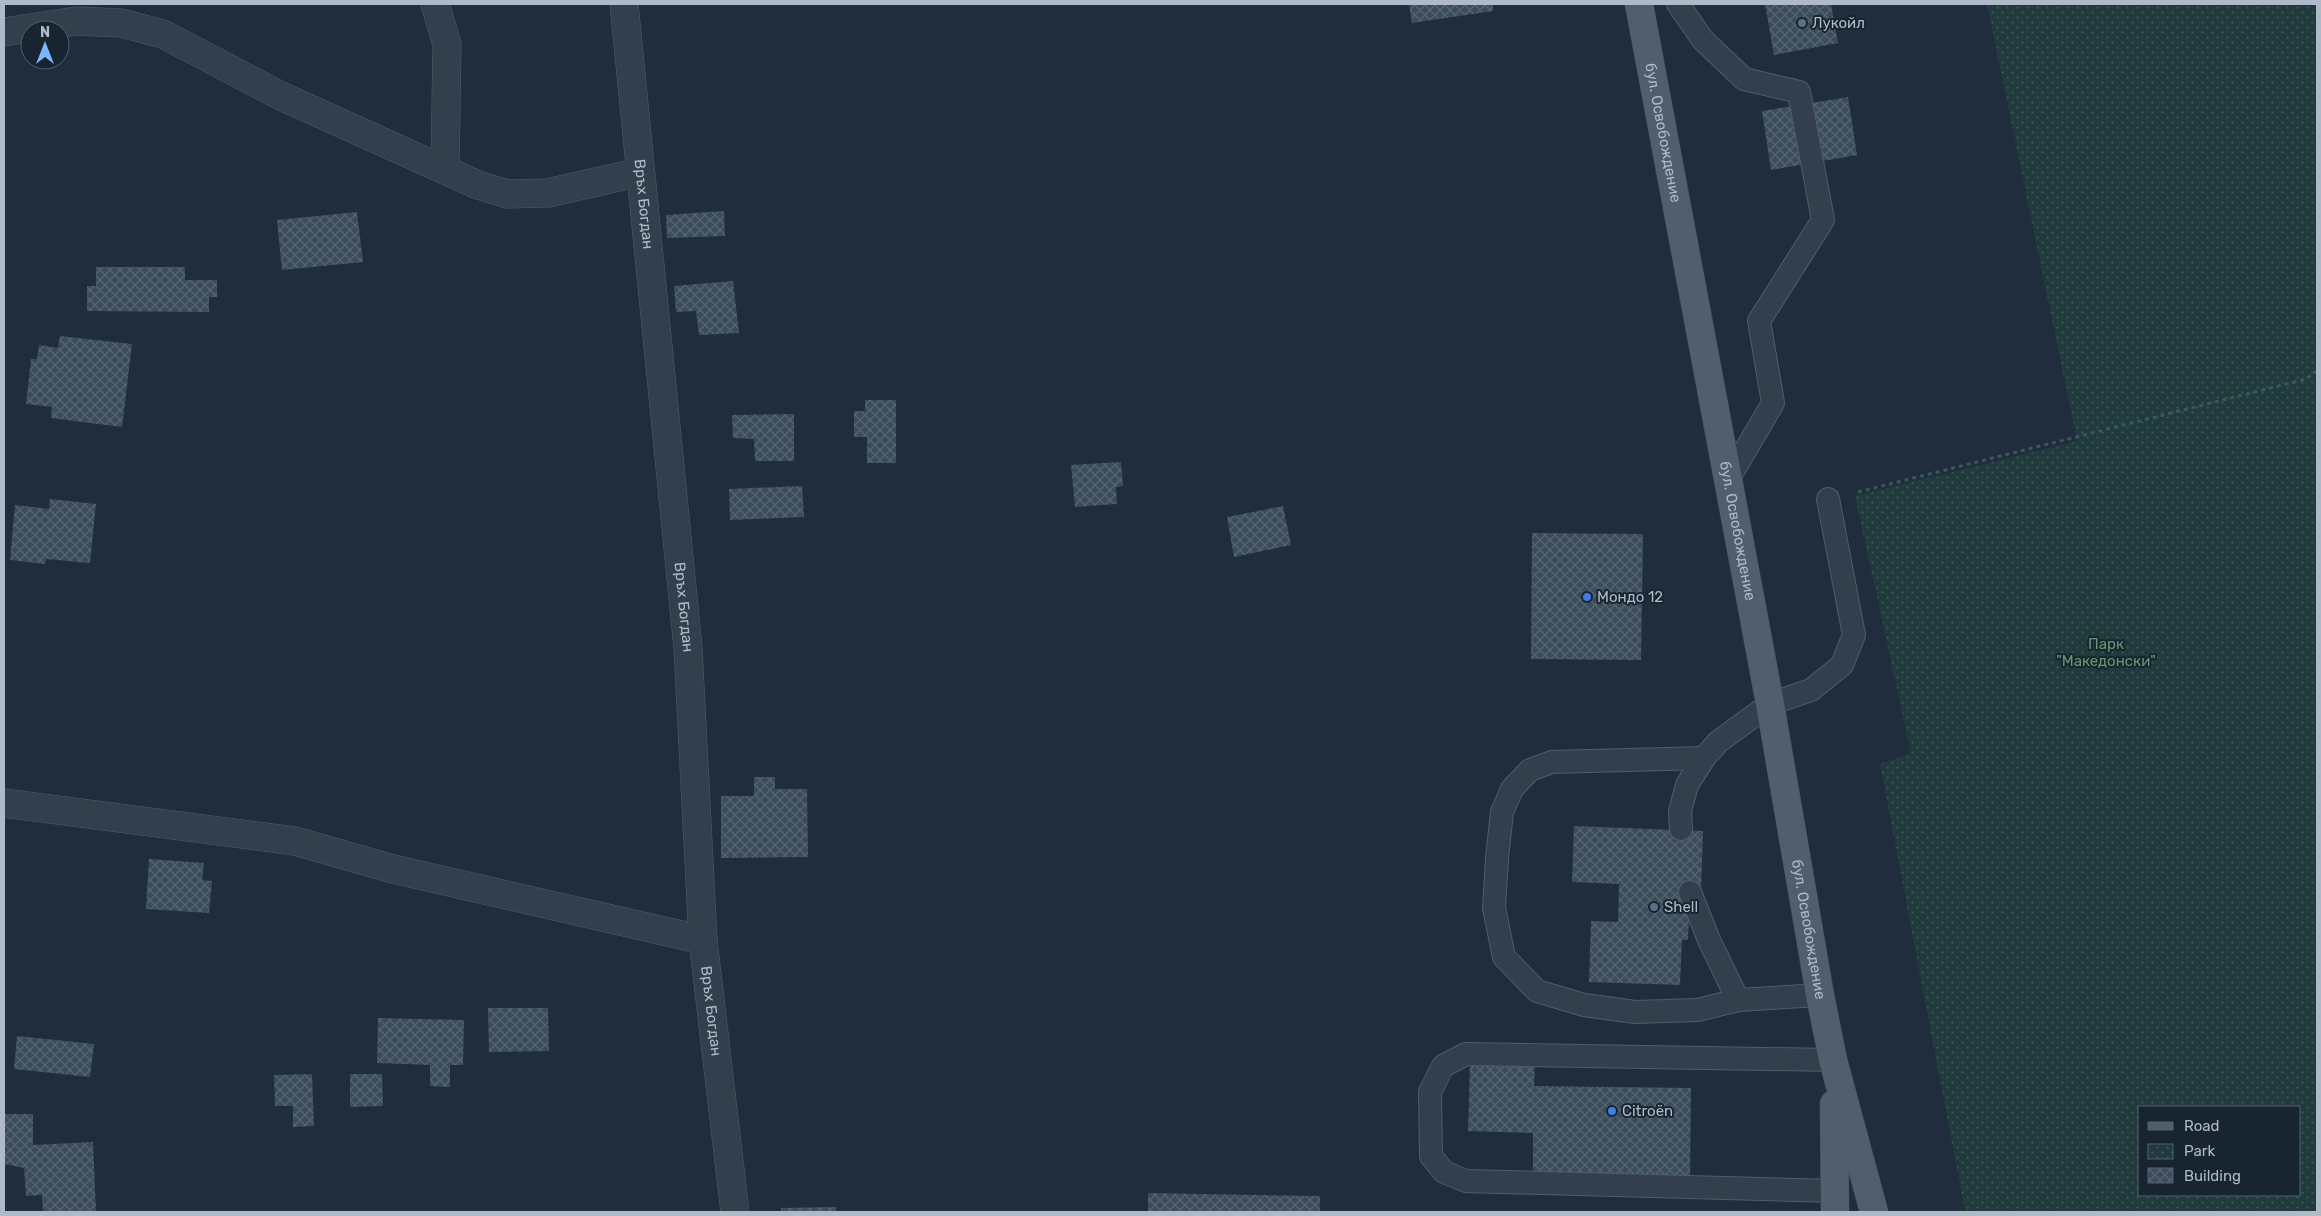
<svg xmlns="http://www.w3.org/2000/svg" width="2321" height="1216" viewBox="0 0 2321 1216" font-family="Rubik,sans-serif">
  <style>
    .park { fill: url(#park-dots); fill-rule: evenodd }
    .building { fill: url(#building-cross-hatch) }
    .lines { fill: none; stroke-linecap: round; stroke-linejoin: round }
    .service-casing { stroke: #515d6a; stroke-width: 24 }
    .minor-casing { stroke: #515d6a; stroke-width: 29 }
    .primary-casing { stroke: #3d4855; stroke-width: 29 }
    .path { stroke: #3c5757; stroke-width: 3; stroke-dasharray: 4 4; stroke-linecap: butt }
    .service { stroke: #333f4c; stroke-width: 22 }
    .minor { stroke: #333f4c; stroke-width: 28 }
    .primary { stroke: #515e6c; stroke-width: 28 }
    .service-dot { fill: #5c6f8a; stroke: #192431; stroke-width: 2 }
    .shop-dot { fill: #3f7fe0; stroke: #192431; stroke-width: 2 }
    .labels { text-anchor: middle; stroke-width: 4; stroke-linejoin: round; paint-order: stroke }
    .poi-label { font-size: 15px; fill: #aebac8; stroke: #192431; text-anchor: start }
    .street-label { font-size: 15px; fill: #aebac8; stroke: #192431 }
    .park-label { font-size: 15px; fill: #639b6d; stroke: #192431 }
  </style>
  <defs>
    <pattern id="park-dots" width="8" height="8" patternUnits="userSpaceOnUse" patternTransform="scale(1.25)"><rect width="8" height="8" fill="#213b3d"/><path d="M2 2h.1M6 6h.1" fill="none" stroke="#3f5558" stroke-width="1.8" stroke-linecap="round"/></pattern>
    <pattern id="building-cross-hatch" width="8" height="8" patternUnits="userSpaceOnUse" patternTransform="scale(1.25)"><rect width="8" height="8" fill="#3b4c5b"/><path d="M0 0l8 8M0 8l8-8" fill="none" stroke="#556471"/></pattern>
  </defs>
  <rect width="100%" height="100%" fill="#1f2d3c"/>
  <path class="park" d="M1987,4h330v1208h-352l-85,-448 31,-11 -56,-257 222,-55zM2140,1107h160v88h-160z"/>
  <g class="building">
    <path d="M1409,4h84v7l-81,12z"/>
    <path d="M1765,4h66l7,39 -64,12z"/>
    <path d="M1848,97l9,58 -86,15 -9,-59z"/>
    <path d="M724,211l1,25 -58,2 -1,-23z"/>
    <path d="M357,212l6,50 -81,8 -5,-50z"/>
    <path d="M96,267h89v13h32v17h-8v15l-122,-1v-25h9z"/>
    <path d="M733,281l6,52 -40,2 -3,-24 -20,1 -2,-26z"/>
    <path d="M60,336l72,8 -10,83 -71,-9 1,-11 -26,-3 5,-45h6l2,-14 19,3z"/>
    <path d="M865,400h31v63h-29v-26h-13v-26h11z"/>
    <path d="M794,414v47h-39l-1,-22 -21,-1 -1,-23z"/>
    <path d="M1121,462l2,24 -7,1 1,17 -42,3 -4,-42z"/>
    <path d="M802,486l2,31 -74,3 -1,-31z"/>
    <path d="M50,499l46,5 -6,59 -44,-4 -1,5 -35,-4 5,-55 34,4z"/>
    <path d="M1283,506l8,39 -57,12 -7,-40z"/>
    <path d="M1532,533l111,1 -2,126 -110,-1z"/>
    <path d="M754,777h21v12h32l1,68 -87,1v-62h33z"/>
    <path d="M1574,826l129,5 -2,62 -11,-1 -2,48h-6l-2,45 -91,-3 2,-61 27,1 1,-38 -47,-2z"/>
    <path d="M149,859l55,4 -2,17 10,1 -3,32 -63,-4z"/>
    <path d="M488,1008h60l1,43 -60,1z"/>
    <path d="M378,1018l86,2 -1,45h-13v22l-20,-1v-21l-53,-2z"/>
    <path d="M17,1036l77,8 -4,33 -76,-8z"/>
    <path d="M1470,1064l65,2 -1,20 157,2 -1,91 -157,-3v-43l-65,-2z"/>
    <path d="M312,1074l2,52 -21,1v-21h-18l-1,-31z"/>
    <path d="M350,1074h32l1,32 -33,1z"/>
    <path d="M4,1114h29v31l60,-3 3,70h-53l-1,-17 -16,1 -2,-28 -20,-4z"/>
    <path d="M1148,1193l172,3v16h-172z"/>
    <path d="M836,1207l1,5h-56v-4z"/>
  </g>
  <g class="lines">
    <defs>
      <g id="service">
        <path d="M1678,4l25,36 41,39 55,13 24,128 -64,101 14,82 -45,77"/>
        <path d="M1704,758l-152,4 -22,8 -18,19 -10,23 -5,46 -3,50 10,49 33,34 47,14 51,7 63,-2 40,-10 82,-5"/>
        <path d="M1681,829l-1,-18 7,-26 17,-27 14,-16 52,-38 41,-14 31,-25 12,-30 -26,-136"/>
        <path d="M1690,892l19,48 29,60"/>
        <path d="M1833,1060l-367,-6 -23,12 -13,26 1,64 13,16 22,9 370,10"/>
      </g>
      <g id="minor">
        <path d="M435,4l12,40 -2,125"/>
        <path id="s1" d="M624,4l64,644 15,292 32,272"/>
        <path d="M4,32l72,-11 45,2 42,11 118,62 197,89 29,9 41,-1 92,-21"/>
        <path d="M4,803l291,38 98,28 310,71"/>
      </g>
      <g id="primary">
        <path id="s2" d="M1639,4l131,700 50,291 13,65 41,152"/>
        <path d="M1834,1104l1,108"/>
      </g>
    </defs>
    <use href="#service" class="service-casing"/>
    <use href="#minor" class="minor-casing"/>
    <use href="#primary" class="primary-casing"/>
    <path class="path" d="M1858,492l448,-113 11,-8"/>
    <use href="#service" class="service"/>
    <use href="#minor" class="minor"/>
    <use href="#primary" class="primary"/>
  </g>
  <g class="service-dot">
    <circle cx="1802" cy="23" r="5"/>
    <circle cx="1654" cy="907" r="5"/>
  </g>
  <g class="shop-dot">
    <circle cx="1587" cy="597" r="5"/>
    <circle cx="1612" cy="1111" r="5"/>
  </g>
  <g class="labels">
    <g class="poi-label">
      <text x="1812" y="28">Лукойл</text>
      <text x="1597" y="602">Мондо 12</text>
      <text x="1664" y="912">Shell</text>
      <text x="1622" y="1116">Citroën</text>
    </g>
    <g class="street-label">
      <text dy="5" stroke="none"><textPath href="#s2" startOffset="131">бул. Освобождение</textPath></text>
      <text dy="5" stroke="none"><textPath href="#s1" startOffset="201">Връх Богдан</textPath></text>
      <text dy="5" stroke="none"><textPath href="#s2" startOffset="536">бул. Освобождение</textPath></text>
      <text dy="5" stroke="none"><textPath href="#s1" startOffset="606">Връх Богдан</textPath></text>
      <text dy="5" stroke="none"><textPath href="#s2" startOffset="941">бул. Освобождение</textPath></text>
      <text dy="5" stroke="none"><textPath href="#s1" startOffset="1011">Връх Богдан</textPath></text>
    </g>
    <g class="park-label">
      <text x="2106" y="649">Парк<tspan x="2106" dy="17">"Македонски"</tspan></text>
    </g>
  </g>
  <rect width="2321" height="1216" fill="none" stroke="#aebac8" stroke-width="10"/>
  <rect x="2138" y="1106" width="162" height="90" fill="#192431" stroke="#55606d"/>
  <rect x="2148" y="1122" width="25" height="8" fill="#515e6c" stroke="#55606d"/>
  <text x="2184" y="1131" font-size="15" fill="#aebac8">Road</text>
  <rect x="2148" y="1144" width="25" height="15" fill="url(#park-dots)" stroke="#55606d"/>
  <text x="2184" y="1156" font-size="15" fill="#aebac8">Park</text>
  <rect x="2148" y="1168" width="25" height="15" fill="url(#building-cross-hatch)" stroke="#55606d"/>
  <text x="2184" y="1181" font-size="15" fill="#aebac8">Building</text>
  <g transform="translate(45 45)"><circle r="24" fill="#192431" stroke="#55606d"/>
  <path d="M0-4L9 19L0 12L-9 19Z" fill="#7cb6ff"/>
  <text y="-8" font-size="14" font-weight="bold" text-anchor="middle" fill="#aebac8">N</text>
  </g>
</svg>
